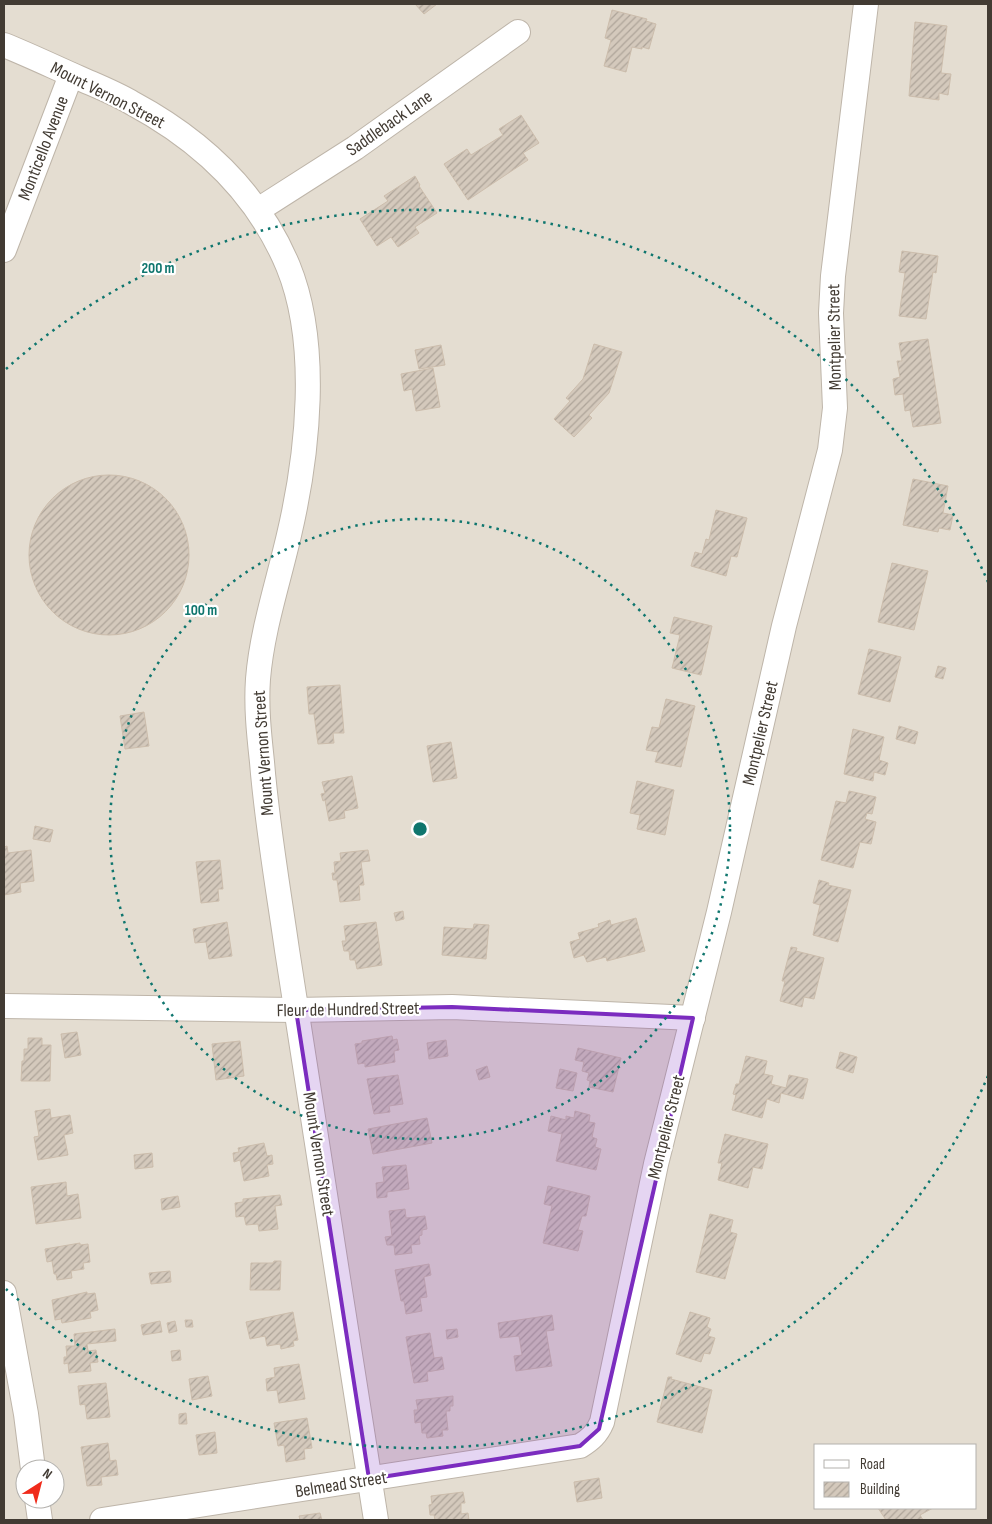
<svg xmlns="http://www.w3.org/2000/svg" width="992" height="1524" viewBox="0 0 992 1524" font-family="'Sofia Sans Condensed',sans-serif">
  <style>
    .residential { fill: #e4ddd1; fill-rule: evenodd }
    .building { fill: url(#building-hatch); stroke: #ccbdac }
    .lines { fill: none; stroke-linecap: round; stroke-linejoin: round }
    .minor-casing { stroke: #beb5a9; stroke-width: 26 }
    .minor { stroke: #fff; stroke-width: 24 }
    .marked { fill: #7b2cbf; fill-opacity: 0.2; stroke: #7b2cbf; stroke-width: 4; stroke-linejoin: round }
    .ring { fill: none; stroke: #0f766e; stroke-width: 2.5; stroke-dasharray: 2.5 5 }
    .labels { text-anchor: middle; stroke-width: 4.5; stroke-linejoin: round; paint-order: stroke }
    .street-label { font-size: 18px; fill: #423b33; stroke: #fff }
    .centre { fill: #0f766e; stroke: #fff; stroke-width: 2.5 }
    .ring-label { font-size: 15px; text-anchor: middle; font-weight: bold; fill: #0f766e; stroke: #fff; stroke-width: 4.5; stroke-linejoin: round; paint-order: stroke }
  </style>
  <defs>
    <pattern id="building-hatch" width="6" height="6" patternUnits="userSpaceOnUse" patternTransform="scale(1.25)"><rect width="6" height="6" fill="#d4c9bc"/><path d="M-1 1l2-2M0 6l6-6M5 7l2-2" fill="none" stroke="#aea499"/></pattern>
  </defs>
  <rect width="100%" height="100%" fill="#f0ebe3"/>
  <path class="residential" d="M4,4h984v1516h-984zM816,1445h160v63h-160zM25,1469h30v30h-30z"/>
  <g class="building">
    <path d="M415,4h22l-13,10z"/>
    <path d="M612,10l35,9 -1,2 10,3 -7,25 -7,-2v2l-10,-2 -6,25 -22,-6 7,-26 -6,-2z"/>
    <path d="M915,22l32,4 -6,47 10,1 -3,21 -9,-2v7l-30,-4z"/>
    <path d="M521,115l18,28 -16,10 5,7 -60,40 -24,-36 23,-15 4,6 32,-20 -4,-6z"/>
    <path d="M415,176l5,9 -1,1 18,27 -22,14 4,6 -21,14 -7,-10 -14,9 -17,-27 28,-18 -4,-5z"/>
    <path d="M902,251l36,5 -2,17 -3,-1 -7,47 -27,-3 6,-43 -6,-1z"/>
    <path d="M928,339l13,84 -28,4 -3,-17 -5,1 -2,-17 -8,1 -2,-16 7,-2 -3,-16h5l-3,-18z"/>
    <path d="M594,344l28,8 -13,41 -20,22 3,3 -18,19 -20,-18 16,-18 -4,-3 17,-19z"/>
    <path d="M441,345l4,20 -26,4 -4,-19z"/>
    <path d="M433,368l7,39 -24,4 -4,-22 -8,2 -3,-17z"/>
    <circle cx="109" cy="555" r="80"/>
    <path d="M913,479l35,7 -5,27 10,2 -3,15 -11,-2 -1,4 -35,-7z"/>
    <path d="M716,510l31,8 -10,39 -6,-1 -5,20 -35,-10 4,-14 7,2 4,-15 3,1z"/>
    <path d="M892,563l36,8 -14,59 -36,-8z"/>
    <path d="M674,617l38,9 -11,49 -29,-7 8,-33 -10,-2z"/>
    <path d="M869,649l32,8 -11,45 -32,-8z"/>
    <path d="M938,666l8,2 -3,11 -8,-2z"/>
    <path d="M340,685l4,48h-11l1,10 -16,1 -4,-30h-5l-2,-27z"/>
    <path d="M666,699l29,7 -14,61 -26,-5 3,-10 -12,-2 6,-23 7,1z"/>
    <path d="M144,712l5,34 -24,3 -5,-33z"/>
    <path d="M899,726l19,6 -3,12 -19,-5z"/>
    <path d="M853,729l31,8 -5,23 9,3 -3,12 -11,-3 -1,9 -29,-7z"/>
    <path d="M451,742l6,36 -24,4 -6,-36z"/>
    <path d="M352,776l6,32 -14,3 1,7 -16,3 -4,-21 -2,1 -2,-7 4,-1 -3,-11z"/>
    <path d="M637,781l37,9 -9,45 -28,-6 3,-14 -10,-2z"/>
    <path d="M849,791l27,6 -4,17 -5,-1 -2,6 11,3 -5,22 -11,-2 -7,26 -32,-8 15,-59 10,2z"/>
    <path d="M35,826l18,4 -3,12 -17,-3z"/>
    <path d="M7,846l1,7 23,-3 3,31 -14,2 1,9 -17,3v-48z"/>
    <path d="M368,850l2,11 -9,1 3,23h-5l1,15 -20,2 -3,-22h-4l-1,-7h3l-1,-11 7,-1 -1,-8z"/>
    <path d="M220,860l3,29h-5l1,12 -18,2 -5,-41z"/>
    <path d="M819,880l10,3 -1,2 23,5 -13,52 -25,-7 7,-30 -7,-2z"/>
    <path d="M403,911l1,8 -8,2 -2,-8z"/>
    <path d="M636,918l9,33 -38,10 -1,-4 -19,5 -3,-7 -10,3 -4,-16 10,-3 -2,-6 21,-6 -1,-3 12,-4 1,5z"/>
    <path d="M227,922l5,34 -23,3 -3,-17 -11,1 -2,-14z"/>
    <path d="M376,922l6,43 -25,4 -2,-9h-5l-1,-9h-5l-2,-10h4l-2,-15z"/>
    <path d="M474,924l15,1 -3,34 -44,-4 2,-28 29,2z"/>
    <path d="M791,947l6,1 -1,3 28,7 -10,41 -10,-2 -2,10 -22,-6 5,-20h-3z"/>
    <path d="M77,1032l4,23 -16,3 -4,-24z"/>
    <path d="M392,1036l1,4 4,-1 2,11 -5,1 1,11 -30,5v-4l-7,1 -3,-20 7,-1v-2z"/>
    <path d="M28,1038h14v7h9l-1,36h-29l1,-20h2v-12h4z"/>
    <path d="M446,1040l2,16 -19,3 -2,-16z"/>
    <path d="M240,1041l4,35 -28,4 -4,-36z"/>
    <path d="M578,1048l43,10 -8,34 -24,-5 1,-6 -3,-1 2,-7 -7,-2 2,-9 -9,-2z"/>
    <path d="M840,1052l17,5 -4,16 -17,-5z"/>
    <path d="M746,1056l21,5 -3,13 9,2 -2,8 15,4 3,-13 19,4 -5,20 -22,-6 -2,10 -12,-4 -5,19 -30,-8 4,-15 -3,-1 3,-10h3z"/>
    <path d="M487,1066l3,11 -11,3 -3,-10z"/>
    <path d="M560,1069l17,4 -4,18 -17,-3z"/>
    <path d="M398,1075l5,29 -14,2 1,6 -16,2 -7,-35z"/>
    <path d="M50,1109l1,9 19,-3 3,18 -9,2 4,20 -30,5 -4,-23 5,-1 -4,-25z"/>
    <path d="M575,1111l15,4 -1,7 6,1 -3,14 5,2 -2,8 6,2 -5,21 -40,-9 6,-27 -14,-3 3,-15 15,4v-4l8,2z"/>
    <path d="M427,1118l5,25 -59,11 -5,-25z"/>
    <path d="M725,1134l43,10 -6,25 -9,-2 -5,21 -30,-8 4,-17h-4z"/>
    <path d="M264,1143l3,13 5,-1 1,9 -6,1 2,11 -25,5 -4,-21 -6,2 -1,-9 6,-1 -1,-4z"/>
    <path d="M152,1153l1,14 -18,2 -1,-14z"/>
    <path d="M406,1165l3,24 -22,3v5l-10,1 -1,-15 8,-1 -2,-15z"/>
    <path d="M66,1182l1,14 11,-2 3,24 -45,6 -5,-37z"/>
    <path d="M548,1186l42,10 -4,20h-4l-4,14 5,1 -5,20 -35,-8 9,-37 -8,-2z"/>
    <path d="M280,1195l2,10 -7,1 3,23 -19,2 -1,-7 -12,1 -2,-9 -8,1 -1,-14 8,-1v-3z"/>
    <path d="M178,1196l2,11 -18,3 -1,-11z"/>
    <path d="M405,1209l1,9 19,-2 2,13 -5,1v5l-3,1 1,8 -9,1 1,8 -17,2 -1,-10h-7l-2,-8 7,-1 -3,-25z"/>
    <path d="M710,1214l23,6 -3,12 7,2 -12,45 -29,-7z"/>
    <path d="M80,1243v2l8,-1 2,18 -7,1 1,6 -13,2 1,7 -15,2 -1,-6h-2l-2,-13 -5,1 -2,-13z"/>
    <path d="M274,1261h7l-1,29h-30l1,-27h22z"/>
    <path d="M429,1264l2,11 -7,2 3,20 -7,1 2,13 -16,3 -2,-13h-3l-6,-31z"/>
    <path d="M170,1271l1,11 -20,2 -2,-11z"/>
    <path d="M87,1292v2l8,-1 3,17 -8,2 1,6 -29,5 -1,-4 -6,1 -3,-20z"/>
    <path d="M293,1312l5,28 -5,1 1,5 -13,3 -1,-5 -13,2 -2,-10 -15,3 -4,-17z"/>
    <path d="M690,1312l20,6 -3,9 4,2 -3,7 7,2 -5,16 -6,-1 -3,9 -25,-8z"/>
    <path d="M552,1315l2,15 -8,1 6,35 -36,5 -2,-15 8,-1 -3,-19 -19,2 -2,-15z"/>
    <path d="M185,1320h7l1,7h-7z"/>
    <path d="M160,1321l2,11 -19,3 -2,-10z"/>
    <path d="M175,1321l2,10 -8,2 -2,-10z"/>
    <path d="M115,1329l1,12 -29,3 1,7 8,-1 2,12 -8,1 1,8 -22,2 -1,-10 -4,1v-7h3l-1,-11h9l-1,-12z"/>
    <path d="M457,1329l1,8 -11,2 -1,-9z"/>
    <path d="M430,1333l4,25 8,-1 2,12 -17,3 1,9 -14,2 -8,-46z"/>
    <path d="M180,1350l1,10 -9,1 -1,-10z"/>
    <path d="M299,1364l6,35 -26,4 -2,-13 -10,1 -1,-12 9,-2 -1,-9z"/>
    <path d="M208,1376l4,20 -20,4 -3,-21z"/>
    <path d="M668,1377h4l-1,2 41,11 -10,43 -45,-11z"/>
    <path d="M106,1383l4,34 -23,2 -2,-15 -5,1 -2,-19z"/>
    <path d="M453,1396v10h-3v5h-4l2,19h-6l1,6 -16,2 -1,-5h-4l-1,-11 -6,1 -1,-13h4l-2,-10z"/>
    <path d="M186,1413l1,11h-8v-10z"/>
    <path d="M307,1418l5,30 -8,1 1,10 -19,3 -2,-17 -6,1 -4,-23z"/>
    <path d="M215,1432l2,21 -18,2 -3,-20z"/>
    <path d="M108,1443l2,18 6,-1 2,15 -17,2 1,8 -15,1 -6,-39z"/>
    <path d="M599,1478l3,20 -25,4 -3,-20z"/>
    <path d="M463,1492l2,11h-4v11l7,-1 1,7h-34l-1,-5h-4l-1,-10 3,-1 -1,-8z"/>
    <path d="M878,1508h55l-13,7 3,5h-37z"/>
    <path d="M320,1513l2,7h-22l-1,-4z"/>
  </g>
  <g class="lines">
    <defs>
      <g id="minor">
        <path d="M4,45c25,10 50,22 75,33 18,8 36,15 53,25 69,37 125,89 156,163 32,78 20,188 1,269 -11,48 -27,95 -31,144 -2,28 1,55 4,83 5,63 16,125 25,188 28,190 60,380 89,570"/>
        <path d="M258,210l97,-62 163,-116"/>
        <path d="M4,250l67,-175"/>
        <path d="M4,1006l292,4 156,-3 241,11"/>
        <path d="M4,1293l22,121 7,55"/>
        <path d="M37,1499l3,21"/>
        <path d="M102,1520l478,-74c10,-6 17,-12 22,-24l54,-258 63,-252 65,-286 46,-176 5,-42 -4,-95 2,-37 33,-272"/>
      </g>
    </defs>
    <use href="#minor" class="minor-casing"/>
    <use href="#minor" class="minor"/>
  </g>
  <path class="marked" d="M452,1007l241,11 -94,411 -19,17 -211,33 -73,-469z"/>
  <g class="ring">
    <circle cx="420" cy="829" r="310"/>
    <path d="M988 1076A619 619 0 0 1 6 1289M6 369A619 619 0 0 1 988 582"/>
  </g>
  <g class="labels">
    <g class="street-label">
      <text transform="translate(108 95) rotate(27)" y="6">Mount Vernon Street</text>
      <text transform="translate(389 123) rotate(-35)" y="6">Saddleback Lane</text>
      <text transform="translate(43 148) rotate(-69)" y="6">Monticello Avenue</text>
      <text transform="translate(834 337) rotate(-91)" y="6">Montpelier Street</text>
      <text transform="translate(760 733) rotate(-77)" y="6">Montpelier Street</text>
      <text transform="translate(263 753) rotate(-94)" y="6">Mount Vernon Street</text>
      <text transform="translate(348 1009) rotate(-1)" y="6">Fleur de Hundred Street</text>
      <text transform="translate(666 1127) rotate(-76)" y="6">Montpelier Street</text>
      <text transform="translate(319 1154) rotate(81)" y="6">Mount Vernon Street</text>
      <text transform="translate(341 1484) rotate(-9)" y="6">Belmead Street</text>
    </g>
  </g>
  <circle cx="420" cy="829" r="8" class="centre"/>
  <g class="ring-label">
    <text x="158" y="273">200 m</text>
    <text x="201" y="615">100 m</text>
  </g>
  <rect width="992" height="1524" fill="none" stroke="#423b33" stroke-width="10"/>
  <rect x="814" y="1444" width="162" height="65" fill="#ffffff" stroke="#b3b1ad"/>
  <rect x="824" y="1460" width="25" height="8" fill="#ffffff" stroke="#b3b1ad"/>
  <text x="860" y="1469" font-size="15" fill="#423b33">Road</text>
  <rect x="824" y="1482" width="25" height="15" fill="url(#building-hatch)" stroke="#b3b1ad"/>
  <text x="860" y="1494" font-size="15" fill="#423b33">Building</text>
  <g transform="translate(40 1484) rotate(36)"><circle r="24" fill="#ffffff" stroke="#b3b1ad"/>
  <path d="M0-4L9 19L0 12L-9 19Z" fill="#f02b1b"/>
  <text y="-8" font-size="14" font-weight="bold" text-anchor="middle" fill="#423b33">N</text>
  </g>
</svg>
